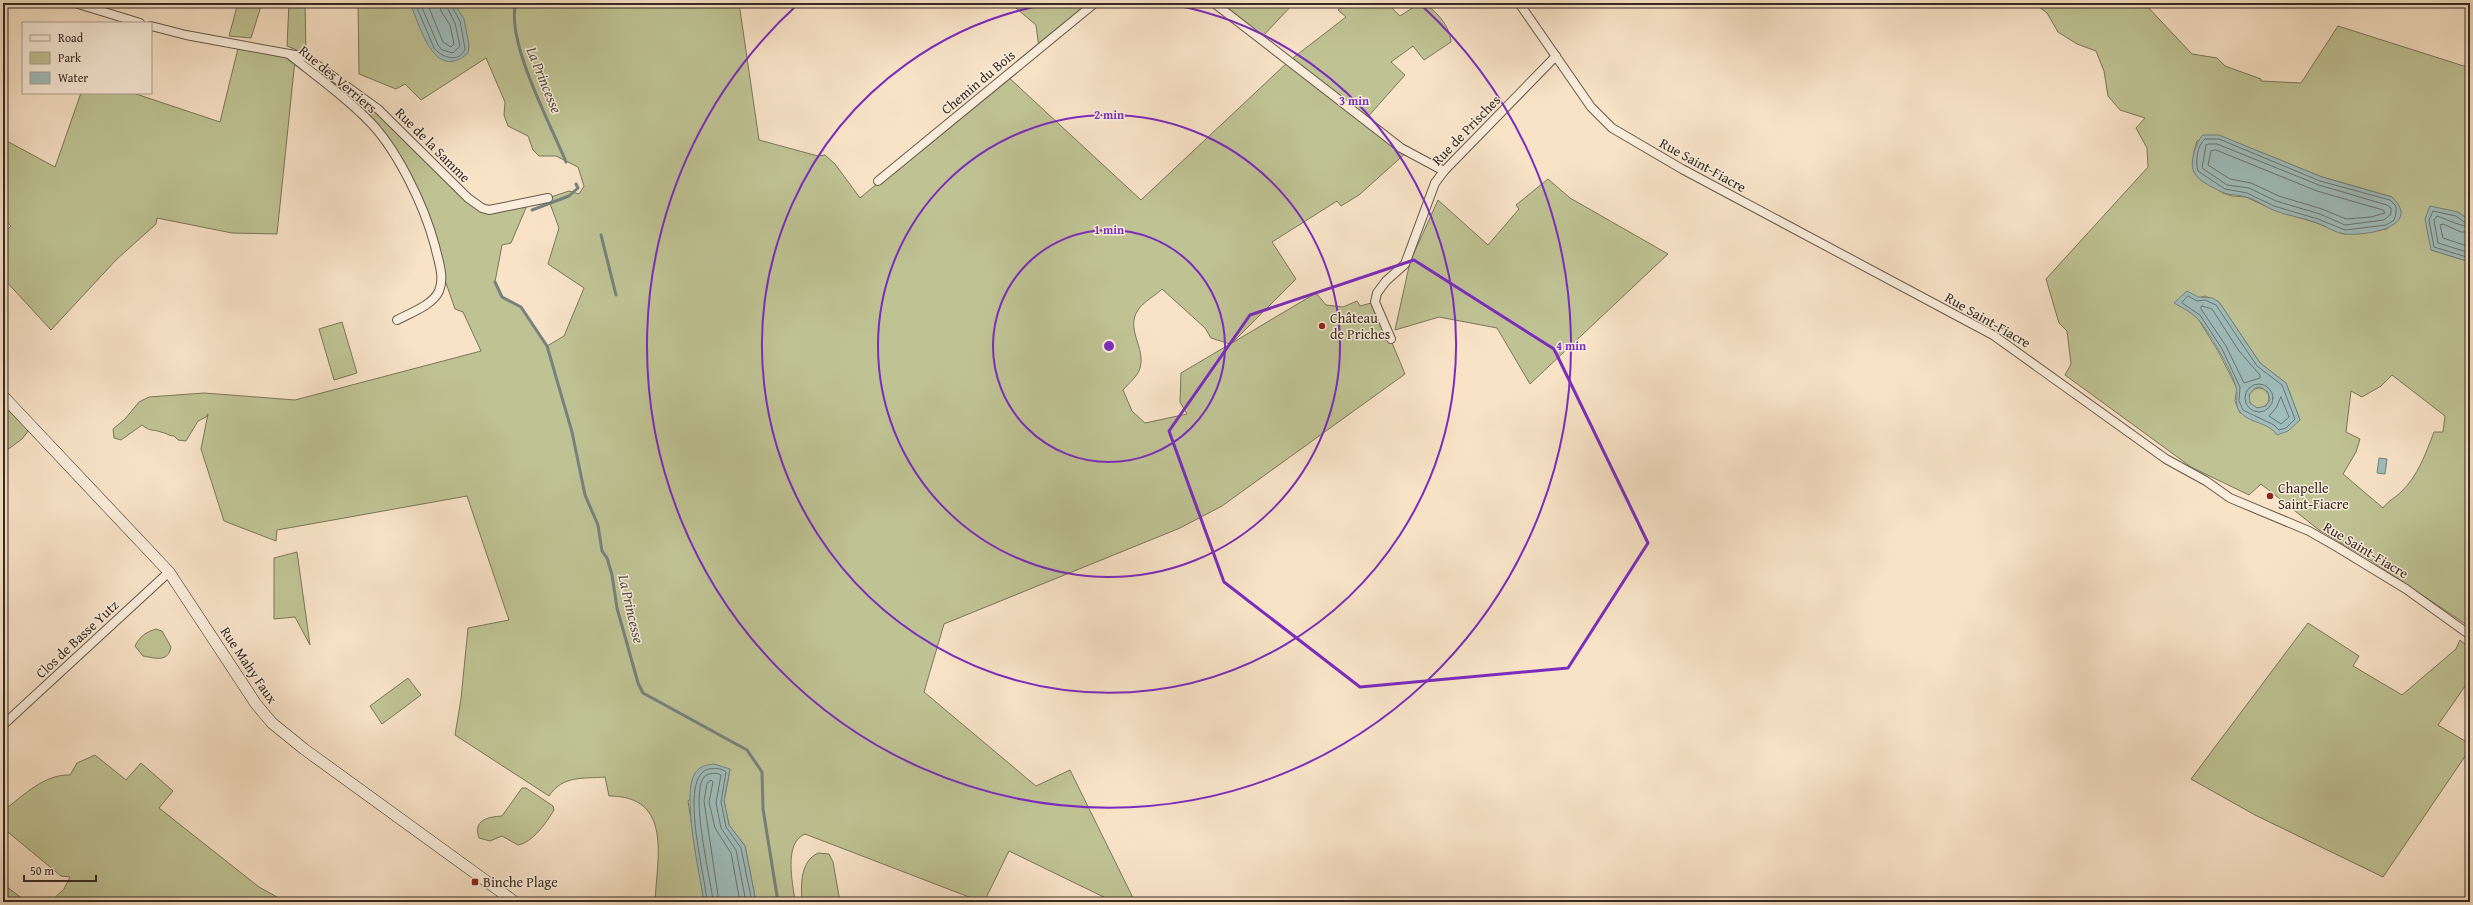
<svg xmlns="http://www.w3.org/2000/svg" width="2473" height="905" viewBox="0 0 2473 905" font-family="'Gentium Book Plus',serif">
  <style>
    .green { fill: #bfc394; stroke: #7a765b; fill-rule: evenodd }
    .water { fill: #9fbdbc; stroke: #75827e; fill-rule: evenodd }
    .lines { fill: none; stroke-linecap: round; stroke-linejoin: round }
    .shore { stroke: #6a746f; stroke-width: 1 }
    .stream { stroke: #75827e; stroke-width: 3 }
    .street-casing { stroke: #66584b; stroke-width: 10 }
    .secondary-casing { stroke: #362a22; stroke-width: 12 }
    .street { stroke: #faeddb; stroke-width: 8 }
    .secondary { stroke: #faeddb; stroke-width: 11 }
    .marked { fill: none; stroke: #7b2cbf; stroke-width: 3; stroke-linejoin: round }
    .ring { fill: none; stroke: #7b2cbf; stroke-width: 2 }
    .poi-dot { fill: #8f2418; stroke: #faeddb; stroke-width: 1.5 }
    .labels { text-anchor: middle; stroke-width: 3; stroke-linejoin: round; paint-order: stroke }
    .street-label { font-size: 14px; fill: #362a22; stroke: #faeddb }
    .poi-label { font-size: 14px; fill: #362a22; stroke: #faeddb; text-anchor: start }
    .water-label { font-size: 15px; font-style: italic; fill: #504f48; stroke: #faeddb }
    .centre { fill: #7b2cbf; stroke: #faeddb; stroke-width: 2 }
    .ring-label { font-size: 12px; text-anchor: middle; font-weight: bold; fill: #7b2cbf; stroke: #faeddb; stroke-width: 3; stroke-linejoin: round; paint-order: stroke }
  </style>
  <rect width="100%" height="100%" fill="#f8e3c7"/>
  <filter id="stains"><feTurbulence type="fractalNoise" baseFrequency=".005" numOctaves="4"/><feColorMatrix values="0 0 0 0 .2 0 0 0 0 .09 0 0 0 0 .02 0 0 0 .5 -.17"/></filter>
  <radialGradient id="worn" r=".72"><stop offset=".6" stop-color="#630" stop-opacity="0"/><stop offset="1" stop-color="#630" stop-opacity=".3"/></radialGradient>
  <g class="green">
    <path d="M238,3h24l-11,35 -22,-2z"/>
    <path d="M289,3h16l1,51 -19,-8z"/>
    <path d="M358,3h381l20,137 59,16 7,-1 10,9 25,34 146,-123 135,125 148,-139 57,-44 -8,-7c12,-8 18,-8 30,-2l10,-5h9l13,13 20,-13h4c13,9 26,23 27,39l-27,18 -11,-14 -22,16 14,13 -40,45 43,31 -49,44 -18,11 -4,-5 -65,41 24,37 -64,64 84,-50 10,12 17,2 14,-6 3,5 15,-4 30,72 -183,132 -42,22 -236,96 -20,68 112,94 34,-16 65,132h-21l-105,-51 -25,51h-2l-177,-68c-22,9 -12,49 -10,68h-39l-11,-56 -16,-21 -5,-24 6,-32 -42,32 16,101h-49c2,-44 18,-106 -46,-106l-4,-19c-23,2 -42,-2 -56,19l-94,-61 6,-36 7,-71 41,-8 -42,-124 -190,34 -1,11 -52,-20 -23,-72 7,-35 -2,3 -8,4 -12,20 -8,-1 -4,-4c-6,0 -7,-3 -13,-4 -9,-3 -10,0 -19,-7l-21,15 -7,-2 -1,-9 12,-10 14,-17 10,-5 55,-4 91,7 186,-49 -18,-39 -8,-3 -40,-116 -49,-76 -64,-52 4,-8 48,33 128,118 46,-5 -17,40 -9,2 -7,37 8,15 18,10 26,39 17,-10 20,-48 -36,-24 11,-36 -11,-30 21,-7 10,3 5,-8 -6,-19 -22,-11h-17l-6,-6 -5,-14 -20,-10 -4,-11 1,-13 -19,-44 -65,42 -16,-16 -9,5 -37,-15zM1162,289l43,39 6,10 19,6 -49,29 -1,29 7,12 -42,9 -13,-12 -9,-21c5,-6 15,-14 17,-22 6,-20 -15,-39 -2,-58 6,-9 16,-13 24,-21z"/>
    <path d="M1010,3h85l-56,45 -3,-23z"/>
    <path d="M1214,3h80l-34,36z"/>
    <path d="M2034,3h110l48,51 25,4 8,8 36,13v2l40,2 37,-57 132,42v148l-4,2 -8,-6 -27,38 39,12v365l-100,-67 -51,-30 -58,-46 -12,11 -58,-28 -126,-92 6,-11 -4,-33 -8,-8 -13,-44 102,-112 -1,-19 -11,-20 9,-10 -25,-8 -12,-14 -4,-25 -8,-20 -19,-7 -19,-12 -11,-19zM2225,138l97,39 70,20 -5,32 -43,5 -27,-11 -45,-14 -26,-12 -14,-1 -9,-3 -19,-12 -10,-29 3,-11zM2205,296l14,6 41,61 26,20 14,37 -60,-7 -5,-12 2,-13 -19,-37 -21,-34 1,-19zM2392,375l53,41 -2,16h-9c-8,21 -16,44 -33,60 -6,6 -12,8 -18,16l-40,-34 13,-22 4,-13 -14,-7 5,-41 11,6 19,-11z"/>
    <path d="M239,44l56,16 -18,174 -45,-1 -75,-15 -1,6 -40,36 -65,70 -48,-52v-44l8,-8 -8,-7v-80l52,28 26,-74h52l87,29z"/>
    <path d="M1548,179l22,19 98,56 -138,130 -33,-56 -58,-11 -44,13 15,-68 28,-62 50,45 31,-36 -3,-4z"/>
    <path d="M342,322l15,51 -23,7 -15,-51z"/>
    <circle cx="2259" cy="398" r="10"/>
    <path d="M3,396l29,30 -10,13 -19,14z"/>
    <path d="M297,552l13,93 -15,-28 -21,2v-61z"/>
    <path d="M2308,623l51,33 -6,10 49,29 54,-46 4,-9 10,8v31l-32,46 32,19v5l-87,128 -128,-62 -64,-36z"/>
    <path d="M156,629l6,2 9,16c-3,16 -16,11 -28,9l-8,-10c4,-9 11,-14 21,-17z"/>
    <path d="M408,678l13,17 -39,29 -12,-18z"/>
    <path d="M95,755l31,25 15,-17 32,28 -14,17 100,79 27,15h-236l14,-13 6,-12 -9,-1 -58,-48v-17c20,-15 41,-37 67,-36l7,-12z"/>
    <path d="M522,788h4l27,18 1,4c-7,12 -22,33 -36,35l-16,-9 -12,5 -11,-3c-6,-18 8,-21 23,-22z"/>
    <path d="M818,853l11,1 4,8 7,40h-38c-1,-18 -2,-40 16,-49z"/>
    <path d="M3,884l24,18h-24z"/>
  </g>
  <g class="water">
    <path d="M410,3h44l10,16 5,26 -1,8c-34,30 -48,-27 -58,-50z"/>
    <path d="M2203,135h16l103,42 70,20c31,30 -26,39 -47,37 -10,-1 -19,-8 -28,-11 -15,-6 -30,-7 -44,-13 -9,-4 -18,-11 -27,-13 -8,-3 -16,-1 -24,-5 -8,-4 -22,-10 -27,-18 -7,-10 1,-32 8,-39z"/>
    <path d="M2430,206l28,6 8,6 4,-2v46l-39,-12 -6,-31z"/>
    <path d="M2187,291l11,6 14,1 7,4 41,61 26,20 14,37 -12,11 -11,4c-8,-13 -26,-11 -36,-22 -8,-8 -2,-16 -5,-26 -3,-14 -29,-59 -39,-69 -6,-6 -16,-11 -23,-15zM2261,387l7,5 2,8 -4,6 -9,2 -7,-5 -1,-8 6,-7z"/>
    <path d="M2379,458l8,1 -2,15 -8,-1z"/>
    <path d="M714,764l16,5 -6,32 5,24 16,21 11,56h-52c-4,-28 -23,-107 -9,-129 5,-7 11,-8 19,-9z"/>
  </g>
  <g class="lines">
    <g class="shore">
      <path d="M415,3l19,45c7,9 25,16 31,1l-5,-28 -10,-18"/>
      <path d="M420,3l18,42 4,5 11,3 7,-7 -5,-23 -10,-20"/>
      <path d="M427,3l16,39 8,5 3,-3 -4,-19 -9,-14 -2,-8"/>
      <path d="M2205,139h14l101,42 70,19 6,6v8l-2,6 -8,5 -41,5 -27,-11 -44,-13 -27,-13 -22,-4 -27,-18c-3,-9 -1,-26 7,-32z"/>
      <path d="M2209,144h8l102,41 68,20 4,3v6l-7,6 -39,5 -25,-11 -44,-13 -27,-13 -22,-3 -25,-17 4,-23z"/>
      <path d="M2216,150l101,41 66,19 2,3 -14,4 -25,2 -24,-10 -43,-13 -28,-13 -21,-4 -22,-14 3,-14z"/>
      <path d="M2470,220l-6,2 -8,-6 -23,-5 -4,9 5,27 36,11"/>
      <path d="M2470,226c-6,2 -24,-7 -33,-10l-3,4 4,23 32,10"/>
      <path d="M2470,232h-9l-18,-8 -3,1 3,13 27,9"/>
      <path d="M2188,296l9,5 8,-1 11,5 41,61 25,19 13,34 -9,9 -7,2 -5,-5 -31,-15 -4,-9 1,-14 -18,-38 -22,-34 -18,-12z"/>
      <path d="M2202,306l10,3 27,42 21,24v3l-16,5 -18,-37 -25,-37z"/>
      <circle cx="2259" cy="398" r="14"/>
      <path d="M2281,397l8,20 -8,7 -12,-8 7,-8z"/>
      <path d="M707,902c-1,-24 -30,-126 2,-133 6,-1 12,-1 17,3l-5,30 5,25 15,21 11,54"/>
      <path d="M713,902c-1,-20 -28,-123 -4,-128 5,-1 8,-1 12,1l-5,28 5,25 15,22 10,52"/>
      <path d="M719,902l-15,-101 3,-18 4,-3 2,2 -4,20 6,26 16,25 9,49"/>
    </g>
    <g class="stream">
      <path d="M516,3c-11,37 35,122 50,159"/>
      <path d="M532,210l37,-14 9,-8 -2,-4"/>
      <path d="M601,235l15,60"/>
      <path d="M495,282l7,15 19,10 26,39 25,86 13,63 13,30 4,26 5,7 5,17 5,33 21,75 5,10 104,57 15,22 1,37 15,93"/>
    </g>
    <defs>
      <g id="street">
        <path d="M75,3l65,20"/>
        <path d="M1214,3l187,145 43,23"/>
        <path d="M1519,3l72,104 21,21 70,41 311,166 173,124 40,22 24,17 79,33 28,16 69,42 64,46"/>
        <path d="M2469,3h1"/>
        <path d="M151,26l35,9 120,22 72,52 90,89 14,10 7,2 59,-12"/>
        <path d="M290,55c25,20 52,39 75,62 31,29 59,88 70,129 3,14 10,31 4,45 -6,14 -29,22 -42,29"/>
        <path d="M878,181l217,-178"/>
        <path d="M1391,339l-16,-37 2,-9 9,-12 19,-17 30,-81 9,-12 112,-115"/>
        <path d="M3,725l166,-153"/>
      </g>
      <path id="secondary" d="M3,396l166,176 87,132 16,19 32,26 211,153"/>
    </defs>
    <use href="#street" class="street-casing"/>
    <use href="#secondary" class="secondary-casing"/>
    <use href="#street" class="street"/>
    <use href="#secondary" class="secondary"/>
  </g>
  <path class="marked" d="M1414,260l140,89 94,194 -80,125 -208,19 -136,-105 -55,-151 81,-116z"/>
  <g class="ring">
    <circle cx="1109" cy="346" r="116"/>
    <circle cx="1109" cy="346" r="231"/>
    <path d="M1163 3A347 347 0 1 1 1055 3"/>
    <path d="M1421 5A462 462 0 1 1 797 5"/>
  </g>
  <g class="poi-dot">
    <circle cx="1322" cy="326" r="4"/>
    <circle cx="2270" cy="496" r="4"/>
    <rect x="471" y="878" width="8" height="8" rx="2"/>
  </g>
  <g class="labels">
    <g class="street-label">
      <text transform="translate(338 79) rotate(40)" y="5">Rue des Verriers</text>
      <text transform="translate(978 82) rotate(-40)" y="5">Chemin du Bois</text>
      <text transform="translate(1466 130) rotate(-46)" y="5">Rue de Prisches</text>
      <text transform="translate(433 145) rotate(45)" y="5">Rue de la Samme</text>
      <text transform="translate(1703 165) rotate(29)" y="5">Rue Saint-Fiacre</text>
      <text transform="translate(1988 320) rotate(30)" y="5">Rue Saint-Fiacre</text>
      <text transform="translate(2366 550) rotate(31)" y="5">Rue Saint-Fiacre</text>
      <text transform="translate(77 639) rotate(-43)" y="5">Clos de Basse Yutz</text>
      <text transform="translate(249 665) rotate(56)" y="5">Rue Mahy Faux</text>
    </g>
    <g class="poi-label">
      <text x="1330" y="323">Château<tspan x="1330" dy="16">de Priches</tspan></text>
      <text x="2278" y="493">Chapelle<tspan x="2278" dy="16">Saint-Fiacre</tspan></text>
      <text x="483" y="887">Binche Plage</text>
    </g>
    <g class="water-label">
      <text transform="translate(544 80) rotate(68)" y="5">La Princesse</text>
      <text transform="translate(631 609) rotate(77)" y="5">La Princesse</text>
    </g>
  </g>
  <circle cx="1109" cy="346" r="6" class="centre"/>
  <g class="ring-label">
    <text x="1354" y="105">3 min</text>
    <text x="1109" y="119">2 min</text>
    <text x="1109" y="234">1 min</text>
    <text x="1571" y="350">4 min</text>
  </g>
  <rect width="2473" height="905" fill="none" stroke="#f8e3c7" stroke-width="16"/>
  <rect x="4" y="4" width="2465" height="897" fill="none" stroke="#362a22" stroke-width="2"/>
  <rect x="8" y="8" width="2457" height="889" fill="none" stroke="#362a22"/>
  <rect x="22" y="22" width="130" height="72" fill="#faeddb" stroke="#ac9f91"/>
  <rect x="30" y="35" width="20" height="6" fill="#faeddb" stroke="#ac9f91"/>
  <text x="58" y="42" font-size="12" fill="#362a22">Road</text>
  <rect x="30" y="52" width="20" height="12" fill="#bfc394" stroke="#ac9f91"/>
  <text x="58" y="62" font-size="12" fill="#362a22">Park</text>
  <rect x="30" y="72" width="20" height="12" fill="#9fbdbc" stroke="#ac9f91"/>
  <text x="58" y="82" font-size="12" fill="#362a22">Water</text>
  <path d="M24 875v6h72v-6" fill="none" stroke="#362a22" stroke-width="2"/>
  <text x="30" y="875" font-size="12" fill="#362a22" stroke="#faeddb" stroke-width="3" paint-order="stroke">50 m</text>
  <rect width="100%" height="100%" filter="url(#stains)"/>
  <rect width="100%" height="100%" fill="url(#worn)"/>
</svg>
